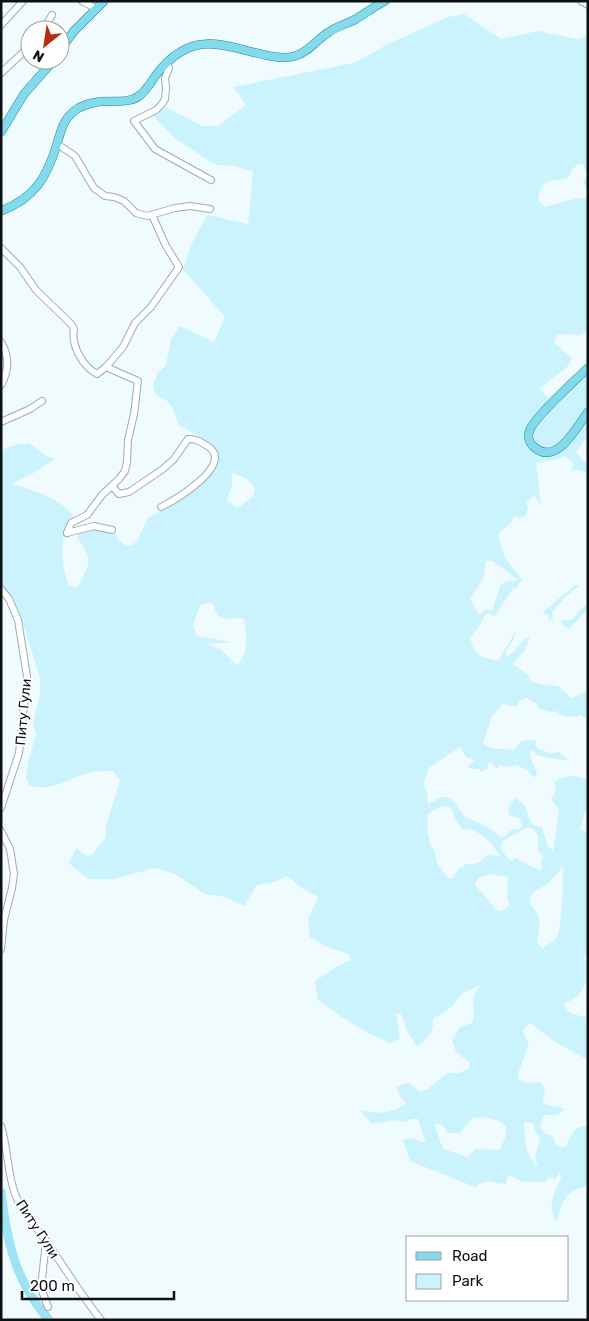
<svg xmlns="http://www.w3.org/2000/svg" width="589" height="1321" viewBox="0 0 589 1321" font-family="Rubik,sans-serif">
  <style>
    .green { fill: #cbf3fd; fill-rule: evenodd }
    .lines { fill: none; stroke-linecap: round; stroke-linejoin: round }
    .river { stroke: #9de3f3; stroke-width: 9 }
    .minor-casing { stroke: #9cadb1; stroke-width: 8 }
    .major-casing { stroke: #248496; stroke-width: 9 }
    .minor { stroke: #fff; stroke-width: 6 }
    .major { stroke: #83daeb; stroke-width: 8 }
    .labels { text-anchor: middle; stroke-width: 4; stroke-linejoin: round; paint-order: stroke }
    .street-label { font-size: 14px; fill: #0c1213; stroke: #fff }
  </style>
  <rect width="100%" height="100%" fill="#f0fbfe"/>
  <g class="green">
    <path d="M464,14l37,25 37,-8 39,8 11,-3v154l-5,-7 4,-9 -4,-10c-11,0 -10,9 -17,15 -19,1 -24,2 -28,21l7,7 33,-9 10,1v131l-8,5 -22,-1 -5,8 19,16 -4,8 -28,22 10,13 -19,20 -5,9 5,19c27,22 44,-13 57,-32v18l-12,18 12,12v10c-6,-6 -10,-6 -18,-3l4,-8 -9,-8c-9,6 -18,3 -27,7l-2,-1 5,43 -7,-10 -8,8 2,5 -2,7 -5,3 -7,-1 -3,6 -13,11 6,22 18,24 -6,8h-3l-18,28 -9,-3 -6,12 -10,13c5,19 12,19 29,23l4,-9 13,-21 -2,7 -8,14 1,5c9,-5 14,-18 23,-20l-6,14 -11,13 16,12 2,5 11,4 16,1 14,12 14,-7 2,1v36l-2,-4 1,-5 -7,-4 -8,2 -8,-1 -9,-5 -6,1 -11,-4 -1,-4 -10,-6 -7,2 -3,6 -11,-1 -3,-2 -3,5 -8,8 -9,27c11,10 18,3 31,8 8,-12 7,-12 23,-10l-2,3 3,5 12,4 10,-1 1,2 7,5 -2,1c-10,-1 -26,-1 -33,-9h-3c-1,9 7,16 7,26h-3l-6,-6 -11,-6 -8,2 -9,-2 -3,4 -6,-7 -3,2v4l-7,4 -3,-3h-5l-6,-2 8,-7 -9,-3 -6,-10 -31,21 -6,17 4,6 1,13 14,-7h6l6,4 10,15 23,11 15,11 11,-9h7l2,-4 -3,-7 -10,-3 -1,-7 7,-10c2,2 5,3 7,5 8,8 4,23 20,24l5,17 6,7 6,-41 -8,-11c4,-5 7,-10 3,-17 9,-6 19,-8 29,-4l5,-1v25l-8,28 8,2v121l-4,3c5,24 3,37 -20,48 3,10 12,11 22,13l2,-5v48l-33,-18 -25,-19 -8,8 7,12 -11,31 1,6 8,3 14,-1 4,8 -2,8 1,5 10,4 5,-1 5,4 -7,5h-13l-4,11 4,7 8,3 3,7 5,5 6,-2c4,-10 9,-21 22,-20v59c-23,8 -25,13 -31,36 -11,-14 -3,-29 4,-42l-1,-7 -5,7 -6,-2 -4,5h-22l-13,-7 -3,3 -1,6c-14,0 -18,-7 -31,3l-65,-26 -7,-21 9,-2 14,5 -8,-24h-6l-9,3 -8,-2 -23,4 -12,-13c21,2 29,4 47,-8l-5,-3 -6,-14 13,-3 11,9 8,-3 19,-16h12l11,-5 -1,-6 -13,-10 -4,-12 8,-13 12,-4 2,-7 -1,-19 7,-12 -19,9 -8,12 -20,13c1,13 -5,20 -16,28l-9,-14 -7,-19 -5,-1 4,26 -11,4c-26,-12 -49,-26 -71,-43l-3,-19 24,-16 12,-5 -3,-6 -21,-7 -17,-10 -2,-18 10,-22 -18,-10 -12,-11 -14,6 -17,3 -13,21 -19,-9 -20,-3 -30,-20 -20,-6 -42,11h-25l-19,-16 7,-15 11,8 6,-2 12,-16 1,-12 14,-46 -7,-9c-7,0 -14,0 -20,1 -22,4 -42,22 -64,13l-3,-7 2,-15 8,-29 -3,-10 7,-30v-16l-18,-58 -12,-25 -9,-11v-134l14,-5 14,-2 17,13 9,3 -20,13 -23,12c17,4 55,17 62,34 -3,4 -7,9 -9,14 -5,14 -2,40 4,54l8,2c13,-24 17,-28 0,-50l2,-6c10,-2 22,-5 33,1 7,4 9,13 19,13l6,-5 11,-23 18,-10 49,-42 3,-11 -5,-8 -11,-9 -23,-13 -7,-18 -5,-6 -12,-7 -2,-9 4,-11 9,-9 5,-27 9,-12 34,16 11,-25 -42,-48 8,-24 16,-30 41,9 5,-52 -19,-6 -17,-1 -8,-4 -33,-22 -24,-24 14,-8 36,19h16l28,-21 -13,-18 121,-24 34,-19 60,-27zM232,473c11,3 17,6 23,16l-2,7 -15,12 -11,-8 5,-15zM485,561h7l25,18 -2,2h-7l-7,3 -9,27 -6,-2 -7,6 -9,-16c8,-15 17,-19 15,-38zM208,603l5,1c6,22 15,12 31,15 3,14 4,32 -5,45h-3l-16,-15 -14,-5 27,-2 -36,-6 -4,-12 8,-20zM443,806l8,2 4,11 7,10c19,0 29,13 39,28l-13,-3c-6,8 -12,11 -23,10l-2,3 -4,1 -7,11 -4,-1 -11,-15 -2,-11 -5,-8 -3,-14 1,-15 6,-5zM527,827l5,1 6,7v16l5,5 -2,6 1,5 -2,3 -10,-4 -14,-8 -6,3 -7,-9 -2,-6 2,-5zM563,867c0,12 -1,65 -7,72 -4,3 -10,6 -13,10l-6,-6c1,-8 4,-18 1,-27 -1,-6 -10,-11 -8,-17 2,-9 11,-10 17,-15 6,-4 10,-11 16,-17zM490,874l18,3 -1,19 2,9 -6,6h-5l-23,-26 3,-7zM483,1117l16,4 7,6 -1,11 -5,12 -25,-1 -7,8 -25,-8 -9,-26 8,2 6,8h12l12,-15zM529,1122l5,2 1,7 5,9 -5,16 3,10c-14,-11 -13,-26 -14,-43z"/>
    <path d="M588,371v34l-23,32 -9,9 -9,2c-34,-7 6,-41 16,-51 9,-8 17,-17 25,-26z"/>
    <path d="M575,585h5l-15,12 -13,15 1,7 -5,3 1,-7 -7,-2z"/>
    <path d="M588,604v5l-19,20 -5,-3 -3,-5 10,-1 13,-14z"/>
  </g>
  <g class="lines">
    <path class="river" d="M1,1192c6,50 14,89 48,128"/>
    <defs>
      <g id="minor">
        <path d="M82,1l15,8"/>
        <path d="M581,1l7,4"/>
        <path d="M1,25l22,-24"/>
        <path d="M43,30l9,-15"/>
        <path d="M167,62l2,6 -4,10 1,10 -1,11 -3,5 -6,6 -22,11 21,28 56,31"/>
        <path d="M1,73l29,-27"/>
        <path d="M57,144l18,12 19,32 11,8 9,1 10,4 12,12 11,3 28,-8 15,-2 20,3"/>
        <path d="M1,248l19,19 16,23 35,34 3,5c-3,16 8,37 23,45l9,-7 32,14 -4,33 -6,26 -1,22 -2,9 -6,8 -17,16 -15,20 -16,8 -4,10"/>
        <path d="M1,342c9,15 8,29 0,43"/>
        <path d="M106,367l17,-20 12,-24 16,-16 28,-40 -13,-21 -14,-31"/>
        <path d="M1,422l29,-13 12,-8"/>
        <path d="M112,486l7,8 10,-2 34,-23 11,-10 14,-20c8,-1 15,4 22,9 22,18 -35,52 -49,59"/>
        <path d="M67,533l27,-7 18,4"/>
        <path d="M1,589l8,10 9,21 9,56 -8,77 -18,55"/>
        <path d="M1,831l9,18 4,25 -2,14 -8,32 -3,29"/>
        <path d="M1,1126c7,22 6,46 14,68 7,19 20,31 31,47 19,27 35,54 55,79"/>
        <path d="M46,1241l-5,47 7,19"/>
      </g>
      <g id="major">
        <path d="M60,50l14,-19 30,-30"/>
        <path d="M1,132l23,-38 30,-34"/>
        <path d="M1,211c34,-13 46,-34 56,-67 4,-14 7,-27 20,-35 22,-14 47,-2 62,-13 7,-5 12,-14 17,-21 12,-16 29,-30 50,-31 28,-2 65,19 89,12 14,-4 22,-17 34,-24 8,-6 18,-8 27,-13 10,-6 19,-13 29,-18"/>
        <path d="M588,368c-11,10 -55,51 -58,62 -3,6 -1,13 4,17 23,20 43,-21 54,-35"/>
      </g>
    </defs>
    <use href="#minor" class="minor-casing"/>
    <use href="#major" class="major-casing"/>
    <use href="#minor" class="minor"/>
    <use href="#major" class="major"/>
  </g>
  <g class="labels">
    <g class="street-label">
      <text transform="translate(23 712) rotate(-85)" y="5">Питу Гули</text>
      <text transform="translate(38 1229) rotate(57)" y="5">Питу Гули</text>
    </g>
  </g>
  <rect width="589" height="1321" fill="none" stroke="#0c1213" stroke-width="5"/>
  <rect x="406" y="1236" width="162" height="65" fill="#ffffff" stroke="#9ea0a1"/>
  <rect x="416" y="1252" width="25" height="8" fill="#83daeb" stroke="#9ea0a1"/>
  <text x="452" y="1261" font-size="15" fill="#0c1213">Road</text>
  <rect x="416" y="1274" width="25" height="15" fill="#cbf3fd" stroke="#9ea0a1"/>
  <text x="452" y="1286" font-size="15" fill="#0c1213">Park</text>
  <g transform="translate(45 45) rotate(210)"><circle r="24" fill="#ffffff" stroke="#9ea0a1"/>
  <path d="M0-4L9 19L0 12L-9 19Z" fill="#b82d0c"/>
  <text y="-8" font-size="14" font-weight="bold" text-anchor="middle" fill="#0c1213">N</text>
  </g>
  <path d="M22 1291v8h152v-8" fill="none" stroke="#0c1213" stroke-width="2.5"/>
  <text x="30" y="1291" font-size="15" fill="#0c1213" stroke="#ffffff" stroke-width="4" paint-order="stroke">200 m</text>
</svg>
